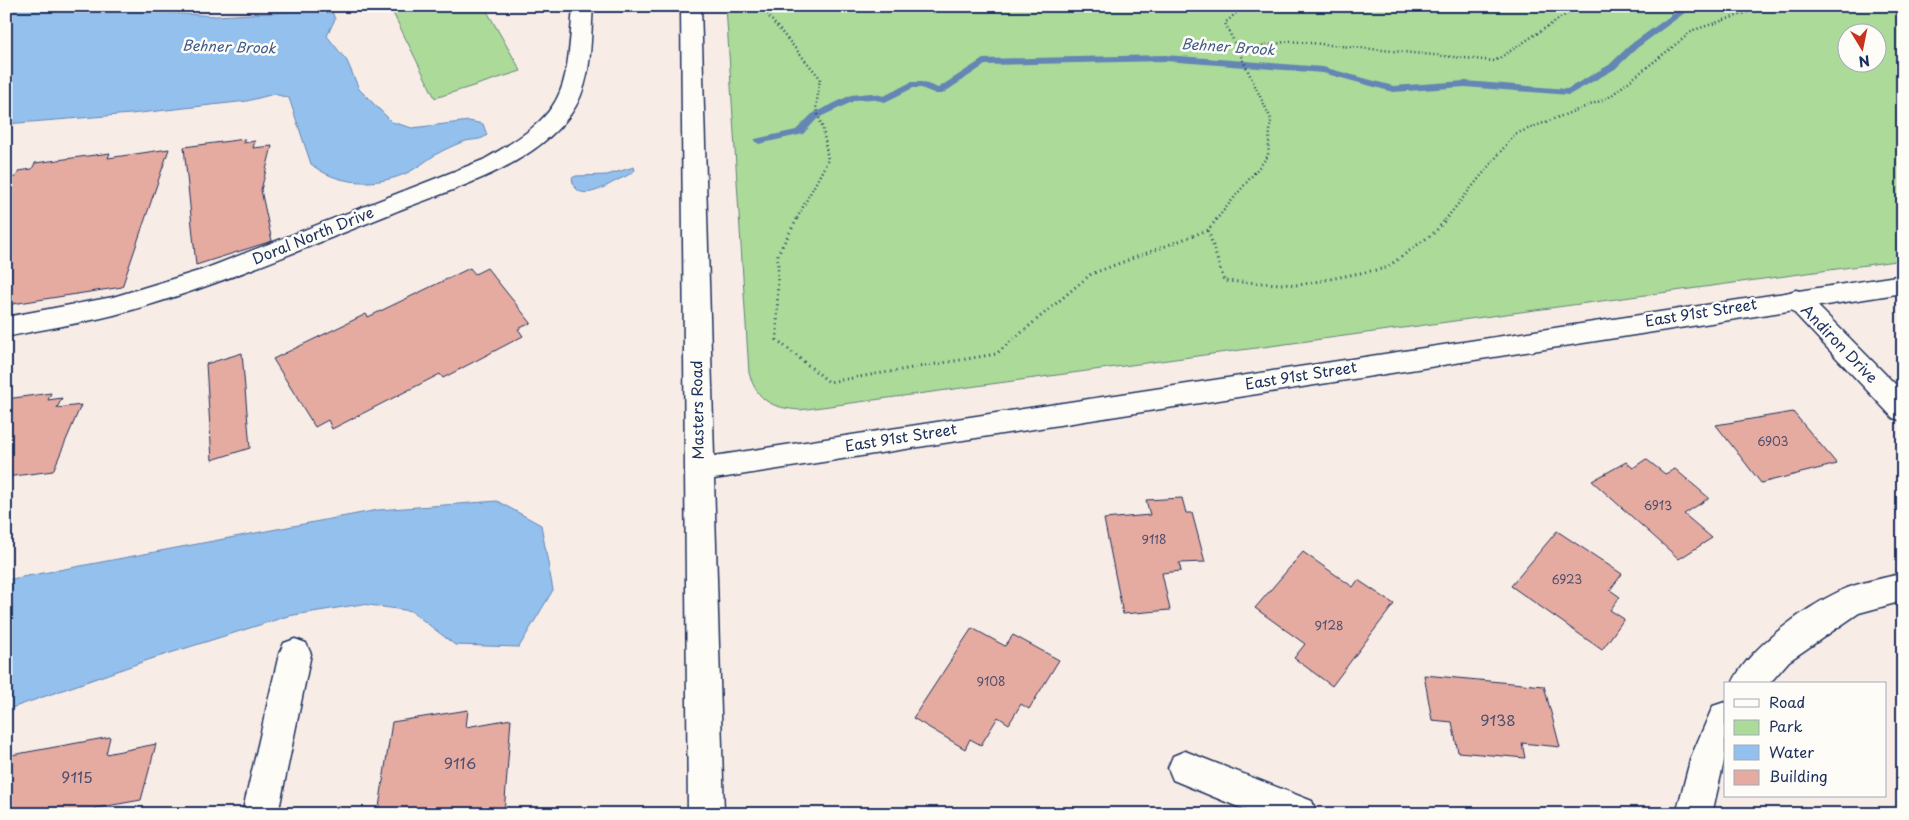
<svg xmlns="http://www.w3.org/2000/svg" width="1909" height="820" viewBox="0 0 1909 820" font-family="'Playpen Sans',sans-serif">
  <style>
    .green { fill: #abda99; stroke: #63847c; fill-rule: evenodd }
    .water { fill: #94c0ed; stroke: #6486b4 }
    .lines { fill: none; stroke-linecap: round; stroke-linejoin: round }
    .stream { fill: #6486b4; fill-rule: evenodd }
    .building { fill: #e5aba0; stroke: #1b2f5e }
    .minor-casing { stroke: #1b2f5e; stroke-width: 3 }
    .tertiary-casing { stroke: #1b2f5e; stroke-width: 3 }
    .path-far1 { stroke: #1b2f5e; stroke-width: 2.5; stroke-dasharray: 1 3; stroke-linecap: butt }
    .path { stroke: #1b2f5e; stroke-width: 3; stroke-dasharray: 1 4; stroke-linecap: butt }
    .minor { fill: #fdfcf7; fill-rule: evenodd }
    .tertiary { fill: #fdfcf7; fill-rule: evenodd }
    .labels { text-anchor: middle; stroke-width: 5; stroke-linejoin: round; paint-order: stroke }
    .number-label { font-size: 12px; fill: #4e4e6e }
    .far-water-label { font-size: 14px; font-style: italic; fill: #3f5a89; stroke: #fdfcf7 }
    .street-label { font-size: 15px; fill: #1b2f5e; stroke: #fdfcf7 }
    .near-number-label { font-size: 15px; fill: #4e4e6e }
  </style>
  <rect width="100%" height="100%" fill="#f8ece6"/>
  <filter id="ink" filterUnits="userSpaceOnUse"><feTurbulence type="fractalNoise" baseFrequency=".02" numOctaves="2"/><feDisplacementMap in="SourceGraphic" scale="10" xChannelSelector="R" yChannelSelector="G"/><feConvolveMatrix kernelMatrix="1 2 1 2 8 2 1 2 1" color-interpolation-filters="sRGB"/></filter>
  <g filter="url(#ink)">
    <g class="green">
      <path d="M418,6h66l37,65 -86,27 -42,-85z"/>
      <path d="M726,6h1177v254l-1103,150c-28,-2 -43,-9 -51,-37zM1876,32v30h-30v-30z"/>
    </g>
    <g class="water">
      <path d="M6,6h93l12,3 105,7 72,-4 47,-6 -3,6 3,7 -8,17 20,25 12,28 33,33 20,6 57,-7 14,3 4,11c-7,6 -13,4 -21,6 -8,2 -15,6 -22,9 -13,6 -23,16 -35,22 -31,15 -72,14 -98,-8l-22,-66 -15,-4 -27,7 -116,13 -125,10z"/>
      <path d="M634,167l1,3c-6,6 -14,8 -21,12 -13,7 -38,22 -42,-4l4,-2 31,-1z"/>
      <path d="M497,501l44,24 12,65 -34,57 -64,-2 -44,-34 -49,-7 -74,12 -140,44 -142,50v-130l372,-70z"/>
    </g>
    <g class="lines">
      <path class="stream" d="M1684,6h10l-57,42 -22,21 -46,26 -104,-8 -72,5 -70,-19 -158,-12 -180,4 -43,29h-6l-15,-6h-8l-28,14 -14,-3 -15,1 -38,18 -15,16 -44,10 -5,-3 1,-2 41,-9 16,-16 39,-19 20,-2 13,3 27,-14h11l16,6 45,-29 182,-4 158,12 70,19 72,-5 102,8 42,-24 22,-21z"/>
    </g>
    <g class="building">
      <path d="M245,139l-2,4 12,-2 -2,7 19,-2 -11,44 11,51 -76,24 -12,-118z"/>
      <path d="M169,149l-47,138 -116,18v-127l10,-1 3,-6 13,-2 3,-6 75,-10 -2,5z"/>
      <path d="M470,268l5,6 12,-6 44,55 -13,6 5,7 -80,42 -3,-4 -108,55 -4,-9 -13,7 -42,-68 93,-45 2,3z"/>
      <path d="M242,353l8,95 -38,12 -6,-96z"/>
      <path d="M51,393l-3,7 14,-2 -5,10 24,-3 -28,66 -47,6v-78z"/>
      <path d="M1793,412l44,52 -76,19 -45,-58z"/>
      <path d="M1646,459l19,15 10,-5 34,29 -25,16 28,24 -33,21 -87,-78 34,-19 7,6z"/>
      <path d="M1182,498l4,15h6l13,49 -26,1 2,8 -19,2 8,37 -47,4 -19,-95 46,-4 -4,-15z"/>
      <path d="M1557,531l65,43 -12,16 10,7 -10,13 14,9 -22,31 -91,-64z"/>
      <path d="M1303,552l50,35 5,-7 36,24 -62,82 -38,-28 11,-14 -50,-36z"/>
      <path d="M972,628l33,18 8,-11 46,25 -30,49 -8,-5 -12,20 -11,-7 -17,28 -11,-6 -5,10 -52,-31z"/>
      <path d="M1424,675l120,11 16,61 -38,-4 3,15 -67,-6 -6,-30 -20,-2z"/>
      <path d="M468,710l-2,17 45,-8 -7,95h-126l14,-92z"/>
      <path d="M110,737l-4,17 50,-10 -15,56 -45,8 -1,6h-89v-58z"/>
    </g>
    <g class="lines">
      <defs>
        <g id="minor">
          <path d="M573,6h20c-3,37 0,78 -23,109 -42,55 -119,74 -180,99 -91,36 -181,76 -276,101 -36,9 -72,14 -108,22v-20l107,-20 89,-27 281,-110c83,-47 83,-63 90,-154z"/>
          <path d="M1796,290l9,3 98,99v29l-10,-3 -106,-113 -4,-6 4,-6z"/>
          <path d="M1903,573v28l-44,12 -70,48 -20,23h-37c15,-35 74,-77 108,-93 19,-9 42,-12 63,-18z"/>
          <path d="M295,639l11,4 5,11 -33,160h-36l37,-160 5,-11z"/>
          <path d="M1725,702v55l-13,57h-36l15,-57 22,-51z"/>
          <path d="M1185,751l127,50 5,13h-62l-82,-34 -5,-12 5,-12z"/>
        </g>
        <path id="tertiary" d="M681,6h20l13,450 1189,-181v18l-1189,186 10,335h-36z"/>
      </defs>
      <use href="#minor" class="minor-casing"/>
      <use href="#tertiary" class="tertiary-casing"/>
      <g class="path-far1">
        <path d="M765,6l4,11 51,61 -4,31 7,20 5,31 -32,60"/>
        <path d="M1239,51l51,-10 205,20 84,-55"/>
        <path d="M1216,220l52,-64 3,-37 -46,-96 19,-17"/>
        <path d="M1445,220l70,-86 93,-36 86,-68 73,-24"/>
      </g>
      <g class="path">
        <path d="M797,219l-19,35 -1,86 52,42 167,-28 95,-80 117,-44"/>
        <path d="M1217,219l-9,11 16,51 75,4 87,-17 49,-36 11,-13"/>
      </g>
      <use href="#minor" class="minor"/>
      <use href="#tertiary" class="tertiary"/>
    </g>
  </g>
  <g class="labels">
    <g class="number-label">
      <text x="1773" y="446">6903</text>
      <text x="1658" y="510">6913</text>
      <text x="1154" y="544">9118</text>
      <text x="1567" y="584">6923</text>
      <text x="1329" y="630">9128</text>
      <text x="991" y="686">9108</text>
    </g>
    <g class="far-water-label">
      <text transform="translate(229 47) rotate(2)" y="5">Behner Brook</text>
      <text transform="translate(1228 47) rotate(4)" y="5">Behner Brook</text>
    </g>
    <g class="street-label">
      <text transform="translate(313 236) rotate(-22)" y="5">Doral North Drive</text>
      <text transform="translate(1701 313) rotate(-9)" y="5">East 91st Street</text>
      <text transform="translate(1839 344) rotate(46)" y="5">Andiron Drive</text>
      <text transform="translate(1301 376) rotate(-9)" y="5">East 91st Street</text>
      <text transform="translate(698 410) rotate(-91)" y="5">Masters Road</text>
      <text transform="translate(901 438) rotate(-9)" y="5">East 91st Street</text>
    </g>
    <g class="near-number-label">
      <text x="1498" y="726">9138</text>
      <text x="460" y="769">9116</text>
      <text x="77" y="783">9115</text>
    </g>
  </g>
  <rect width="1909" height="820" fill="none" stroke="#fdfcf7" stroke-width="25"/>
  <rect x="12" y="12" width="1884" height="795" fill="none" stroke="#1b2f5e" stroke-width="2" filter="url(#ink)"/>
  <rect x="1724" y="682" width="162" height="115" fill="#fdfcf7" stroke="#a3aaba"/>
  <rect x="1734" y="699" width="25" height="8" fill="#fdfcf7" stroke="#a3aaba"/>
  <text x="1769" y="708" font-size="15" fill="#1b2f5e">Road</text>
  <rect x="1734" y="720" width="25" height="15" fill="#abda99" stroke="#a3aaba"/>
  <text x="1769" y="732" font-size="15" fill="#1b2f5e">Park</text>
  <rect x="1734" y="745" width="25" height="15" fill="#94c0ed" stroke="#a3aaba"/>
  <text x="1769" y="758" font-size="15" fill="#1b2f5e">Water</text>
  <rect x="1734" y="770" width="25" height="15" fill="#e5aba0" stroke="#a3aaba"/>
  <text x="1769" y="782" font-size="15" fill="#1b2f5e">Building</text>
  <g transform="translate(1862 48) rotate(170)"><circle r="24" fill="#fdfcf7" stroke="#a3aaba"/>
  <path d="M0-4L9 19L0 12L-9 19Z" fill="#c8321e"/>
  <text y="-8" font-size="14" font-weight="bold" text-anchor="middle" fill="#1b2f5e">N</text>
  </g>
</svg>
